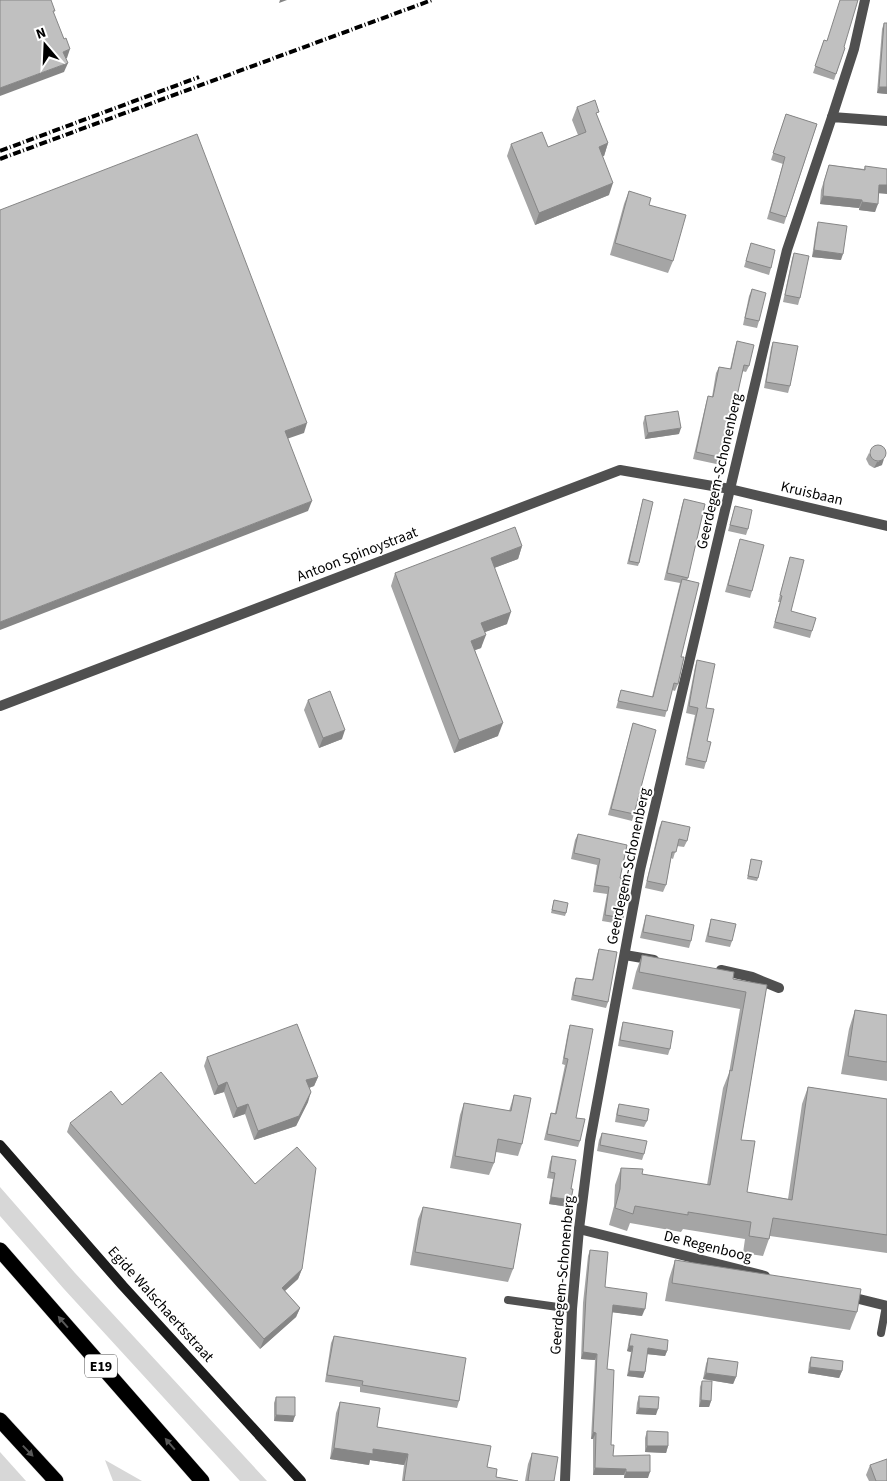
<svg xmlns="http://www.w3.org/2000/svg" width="887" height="1481" viewBox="0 0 887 1481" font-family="'Source Sans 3',sans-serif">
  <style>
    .green { fill: #d7d7d7 }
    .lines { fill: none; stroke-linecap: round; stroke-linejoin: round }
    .motorway-casing { stroke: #dbdbdb; stroke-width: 16 }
    .service { stroke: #505050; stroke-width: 8 }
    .minor { stroke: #505050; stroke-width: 10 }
    .tertiary { stroke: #505050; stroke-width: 10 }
    .secondary { stroke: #1d1d1d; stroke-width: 10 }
    .motorway { stroke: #000; stroke-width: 15 }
    .rail { stroke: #000; stroke-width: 4; stroke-dasharray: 8 2.5 1 2.5; stroke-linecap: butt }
    .wall { fill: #a5a5a5 }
    .shaded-wall { fill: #868686 }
    .building { fill: #c0c0c0; stroke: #868686 }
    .oneway { fill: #595959 }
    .labels { text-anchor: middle; stroke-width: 4; stroke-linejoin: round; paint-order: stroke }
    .shield { fill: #fff; stroke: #4c4c4c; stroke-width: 1 }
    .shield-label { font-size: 14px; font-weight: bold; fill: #000 }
    .street-label { font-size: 15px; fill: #000; stroke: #fff }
  </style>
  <rect width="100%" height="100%" fill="#fff"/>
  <g class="green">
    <path d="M0,1187l75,86 192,208h-27l-176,-192 -64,-73z"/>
    <path d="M0,1452l26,29h-26z"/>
    <path d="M105,1460l37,21h-29z"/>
  </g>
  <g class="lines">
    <defs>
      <g id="motorway">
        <path d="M0,1250l202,231"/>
        <path d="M0,1420l56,61"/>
      </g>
    </defs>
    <use href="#motorway" class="motorway-casing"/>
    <g class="service">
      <path d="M508,1300l64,9"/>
      <path d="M881,1333l5,-27"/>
    </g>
    <g class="minor">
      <path d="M832,117l22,-68 11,-49"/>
      <path d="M625,955l29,5"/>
      <path d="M721,970l31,7 27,11"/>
      <path d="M579,1229l186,47"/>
      <path d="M847,1296l40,10"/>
      <path d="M565,1481l7,-172 7,-80 11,-88 50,-271 90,-381"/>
    </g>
    <g class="tertiary">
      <path d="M730,489l57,-239 45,-133 55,4"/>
      <path d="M0,706l620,-236 110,19 157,37"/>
    </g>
    <path class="secondary" d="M0,1145l123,141 178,195"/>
    <use href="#motorway" class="motorway"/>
    <g class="rail">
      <path d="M0,151l199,-74"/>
      <path d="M0,159l432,-159"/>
    </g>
  </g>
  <g class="wall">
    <path d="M884,23l3,71 -10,-1 5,-64z"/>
    <path d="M824,40l21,8 -11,32 -21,-7z"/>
    <path d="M577,107l20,10 11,26 -4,13h-2l7,39 -74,30 -28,-69 4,-12 37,3 30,-12 -6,-15z"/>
    <path d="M786,114l31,10 -33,100 -17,-5 16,-55 -12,-4z"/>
    <path d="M829,165l35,4 1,-3 14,27 -4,19 -16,-2v-2l-39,-4 1,-14z"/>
    <path d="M629,191l20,14 24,56 -5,12 -58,-18 14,-51z"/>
    <path d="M818,222l23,38 -29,-3 4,-28z"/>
    <path d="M751,243l20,25 -2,7 -25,-8z"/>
    <path d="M794,253l6,45 -2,7 -15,-3 9,-43z"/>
    <path d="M752,289l7,32 -2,7 -14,-3 6,-29z"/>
    <path d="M737,341l12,25 -3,6 -4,-1 -19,87 -2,7 -28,-6 13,-56 2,-7 4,1 4,-24 3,-6 11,2 5,-22z"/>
    <path d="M773,342l17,44 -2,7 -24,-5 7,-40z"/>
    <path d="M645,416l34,18 -34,5 -2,-16z"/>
    <path d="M869,453l13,12 -8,3 -5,-3 -3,-6z"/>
    <path d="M643,499l-4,64 -1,3 -11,-2z"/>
    <path d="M684,499l4,79 -1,2 -9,104 -3,7 -3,-1 -7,27 -49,-9 5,-18 31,7 28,-114 -16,-3 18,-75z"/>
    <path d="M735,506l13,23 -2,6 -18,-4z"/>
    <path d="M740,539l12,52 -2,7 -25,-6z"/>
    <path d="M522,546l-4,13 -24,9 13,56 -22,8 -4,16 -6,2 23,86 -44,17 -63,-167 4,-13z"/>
    <path d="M790,557l1,54 21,20 -2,7 -37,-10 7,-26h-2z"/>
    <path d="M697,660l9,48 1,33 -1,21 -2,7 -19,-4 10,-50 -9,-2 9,-46z"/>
    <path d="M308,700l34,39 -23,9 -15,-38z"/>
    <path d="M633,723l1,91 -2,7 -24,-6z"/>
    <path d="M662,821l25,20 -3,6 -7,-1 -4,13 -2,-1 -5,27 -3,7 -18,-4 14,-60z"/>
    <path d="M578,834l42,44 3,40 -3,6 -18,-3 5,-27 -14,-2 4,-27 -26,-6 4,-19z"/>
    <path d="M751,859l7,19 -1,3 -10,-2z"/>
    <path d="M554,900l12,13 -1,3 -14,-3z"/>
    <path d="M646,915l45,26 -2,7 -49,-10 4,-16z"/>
    <path d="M711,919l21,22 -2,6 -25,-5 4,-16z"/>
    <path d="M599,949l9,53 -2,6 -35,-8 3,-17 2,-5 16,2 5,-25z"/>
    <path d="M642,955l91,24 34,6 -26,155 6,52 41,7 14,-95 6,-17 79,12v154l-117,-17 -7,20 -20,-3 2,-14 -62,-10 -2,3 -51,-9 -3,8 -18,-6 5,-19 1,-21 6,-17 21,6 65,11 16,-97 6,-15 11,-64 -108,-20 4,-17z"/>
    <path d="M855,1010l32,5v66l-46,-7 8,-45z"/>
    <path d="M623,1022l47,27 -2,6 -50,-9 3,-17z"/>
    <path d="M570,1025l6,93 4,23 -2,6 -34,-7 5,-21 2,-6h4l10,-48 -3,-1 6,-33z"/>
    <path d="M207,1057l111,20 -4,9 -5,2 -1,14 -12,24 -42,14 -9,-26 -12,4 -9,-26 -10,3 -10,-29z"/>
    <path d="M514,1095l8,49 -4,12 -22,-4 -2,11 -5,12 -39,-7 10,-53 4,-12 45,8z"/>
    <path d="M619,1104l28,17 -3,6 -29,-5 2,-12z"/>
    <path d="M122,1105l180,164 -4,10 -13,12 15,17 -4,9 -36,32 -193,-217 3,-9z"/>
    <path d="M602,1133l42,21 -2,6 -45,-9 2,-11z"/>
    <path d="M552,1156l19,44 -2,7 -20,-3 4,-25 -6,-1 3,-16z"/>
    <path d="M423,1207l90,62 -5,13 -98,-17 8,-46z"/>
    <path d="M590,1250l15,37 37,29 -30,-4 -5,57 4,76 2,11 35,22h-24v-3h-31v-36h-2l4,-79 -14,-1 2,-56 5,-47z"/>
    <path d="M675,1260l182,52 -7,18 -185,-29 4,-22z"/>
    <path d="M631,1334l36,17 -2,5 -18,-2 -2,18 -2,6 -16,-2 4,-24 -4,-1 2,-11z"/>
    <path d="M334,1336l125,65 -2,7 -97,-16v-5l-35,-5 6,-39z"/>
    <path d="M811,1357l31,14 -3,7 -31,-5 1,-10z"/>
    <path d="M708,1358l28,19 -3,7 -30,-5 3,-15z"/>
    <path d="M702,1381l9,20 -2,6h-10l1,-20z"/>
    <path d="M639,1396l17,19 -20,-1 1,-11z"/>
    <path d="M276,1397l17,25 -19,-1v-18z"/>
    <path d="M340,1402l37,25 110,40 9,10 22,4h-116l2,-16 -34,-5 -1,5 -39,-6 6,-46z"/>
    <path d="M647,1431l21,15 -2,7 -21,-1v-14z"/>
    <path d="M532,1453l22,28h-29l3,-17z"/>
    <path d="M870,1465l17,16h-18l-3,-6z"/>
  </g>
  <g class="shaded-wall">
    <path d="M280,0h7l-8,3z"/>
    <path d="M70,49l-3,9 -7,3 3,-9z"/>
    <path d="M68,63l-4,9 -64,24v-8z"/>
    <path d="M879,87h8v7l-10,-1z"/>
    <path d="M608,143l-4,13 -10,3 5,-12z"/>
    <path d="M613,183l-4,12 -74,30 4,-12z"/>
    <path d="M879,185h8v9l-11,-1z"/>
    <path d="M823,196l39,4 -3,8 -39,-4z"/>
    <path d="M862,202l16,2 -3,8 -16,-2z"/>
    <path d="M814,250l29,4 -2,6 -29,-3z"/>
    <path d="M307,423l-3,10 -23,8 4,-10z"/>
    <path d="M681,428l-2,6 -34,5 3,-6z"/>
    <path d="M884,459l-2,6 -8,3 3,-6z"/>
    <path d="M312,501l-4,10 -308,119v-8z"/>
    <path d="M522,546l-4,13 -32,12 5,-13z"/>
    <path d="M511,612l-4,12 -30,11 4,-12z"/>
    <path d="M486,635l-5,13 -14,5 4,-12z"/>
    <path d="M503,723l-5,13 -44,17 5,-13z"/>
    <path d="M345,730l-3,9 -23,9 4,-10z"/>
    <path d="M318,1077l-4,9 -11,4 3,-10z"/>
    <path d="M227,1082l-3,10 -10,3 4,-9z"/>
    <path d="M311,1092l-3,10 -12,24 -42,14 4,-9z"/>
    <path d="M248,1104l-3,10 -12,4 4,-10z"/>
    <path d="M551,1197l20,3 -2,7 -20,-3z"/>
    <path d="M302,1269l-4,10 -20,18 4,-9z"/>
    <path d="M613,1305l32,4 -3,7 -32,-4z"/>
    <path d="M300,1308l-4,9 -36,32 4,-10z"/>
    <path d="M629,1346h4l-2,6 -4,-1z"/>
    <path d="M648,1348l19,3 -2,5 -19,-2z"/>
    <path d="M583,1352l14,2 -2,6 -14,-1z"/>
    <path d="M810,1367l32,4 -3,7 -31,-5z"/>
    <path d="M629,1371l16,1 -2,6 -16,-2z"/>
    <path d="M706,1373l30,4 -3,7 -30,-5z"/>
    <path d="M701,1400l10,1 -2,6h-10z"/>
    <path d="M639,1408l19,1 -2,6 -20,-1z"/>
    <path d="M276,1415l19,1 -2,6 -19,-1z"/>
    <path d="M593,1432l3,1 -3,6h-2z"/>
    <path d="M647,1446h21l-2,7 -21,-1z"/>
    <path d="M334,1448l39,1 35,5 -4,11 -34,-5 -1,5 -39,-6z"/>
    <path d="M595,1468l31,1 -2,6h-31z"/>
    <path d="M626,1472h24l-2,6h-24z"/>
  </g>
  <g class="building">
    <path d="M0,0h51l4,11h-2l11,28 2,-1 4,11 -7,3 5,11 -68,25z"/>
    <path d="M840,0h18l-14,47 1,1 -9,26 -21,-8 9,-26 3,1z"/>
    <path d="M884,23h3v64h-8z"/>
    <path d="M595,100l4,12 -3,1 12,30 -9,4 14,36 -74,30 -28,-69 31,-12 6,15 38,-15 -9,-25z"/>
    <path d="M786,114l31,10 -31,93 -16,-5 15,-55 -12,-4z"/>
    <path d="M197,134l110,289 -22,8 27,70 -312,121v-412z"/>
    <path d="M829,165l36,5v-4l22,3v16h-8l-1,19 -16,-2v-2l-39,-4 1,-14z"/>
    <path d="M629,191l22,7 -2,7 37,10 -13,46 -58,-18z"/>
    <path d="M818,222l29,4 -4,28 -29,-4z"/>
    <path d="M751,243l24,7 -4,18 -25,-7z"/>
    <path d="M794,253l15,3 -9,42 -15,-3z"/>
    <path d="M752,289l14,4 -7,28 -14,-3z"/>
    <path d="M737,341l17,4 -5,21 -5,-1 -21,93 -27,-6 12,-56 5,1 6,-30 12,2z"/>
    <path d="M773,342l25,4 -8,40 -24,-4z"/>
    <path d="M678,411l3,17 -33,5 -3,-17z"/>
    <circle cx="878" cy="453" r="8"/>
    <path d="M643,499l10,3 -14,61 -10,-2z"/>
    <path d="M684,499l21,5 -17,74 -21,-5z"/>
    <path d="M735,506l17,4 -4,19 -18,-4z"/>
    <path d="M515,527l7,19 -31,12 20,54 -30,11 5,12 -15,6 32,82 -44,17 -64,-167z"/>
    <path d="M740,539l24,6 -12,46 -24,-6z"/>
    <path d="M790,557l14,3 -13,51 25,7 -4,13 -37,-9 7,-26 -2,-1z"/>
    <path d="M682,579l17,4 -18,74h3l-6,27 -4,-1 -7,28 -49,-10 3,-11 32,7z"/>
    <path d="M697,660l18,4 -9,44 8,1 -7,32 4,1 -5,20 -19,-4 11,-50 -9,-2z"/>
    <path d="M330,691l15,39 -22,8 -15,-38z"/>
    <path d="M633,723l23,7 -22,84 -23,-5z"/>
    <path d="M662,821l28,6 -3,14 -8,-2 -3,13h-4l-6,33 -19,-4z"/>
    <path d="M578,834l49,11 -7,33 8,2 -5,38 -18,-3 4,-28 -14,-2 5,-26 -26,-6z"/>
    <path d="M751,859l11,2 -4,17 -10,-2z"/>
    <path d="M554,900l14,3 -2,10 -14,-3z"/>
    <path d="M646,915l48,10 -3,16 -48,-9z"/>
    <path d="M711,919l25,5 -4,17 -24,-5z"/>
    <path d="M599,949l18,3 -9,50 -35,-7 3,-17 17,2z"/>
    <path d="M642,955l92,17 -1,7 34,6 -26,155 14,1 -8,51 45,8 16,-113 79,12v136l-114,-17 -4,21 -20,-3 2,-14 -63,-10v3l-53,-9 -2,8 -18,-6 5,-19 1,-21 22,1 -1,5 68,11 20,-115 2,1 14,-79 -107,-20z"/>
    <path d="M855,1010l32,5v47l-39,-6z"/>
    <path d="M623,1022l50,9 -3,18 -50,-9z"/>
    <path d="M297,1024l21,53 -12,3 5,12 -12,24 -41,15 -10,-27 -11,4 -10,-26 -9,4 -11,-29z"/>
    <path d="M570,1025l23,4 -17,89 9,1 -5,22 -33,-7 4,-21 5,1 12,-55 -4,-1z"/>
    <path d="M161,1072l94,112 42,-37 19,21 -14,101 -20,19 18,20 -36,31 -194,-216 41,-32 11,14z"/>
    <path d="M514,1095l17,3 -9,46 -24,-5 -4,24 -39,-7 9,-53 47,8z"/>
    <path d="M619,1104l30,5 -2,12 -30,-6z"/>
    <path d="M602,1133l45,8 -3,13 -44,-9z"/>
    <path d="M552,1156l24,4 -5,29h2l-2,11 -20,-3 4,-24 -5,-1z"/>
    <path d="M423,1207l98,17 -8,45 -98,-17z"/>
    <path d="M590,1250l18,2 -3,35 42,6 -2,16 -32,-4 -6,64 7,1 -3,75h3l-1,11 37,-1v17h-24v-3l-31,-1 1,-35 -3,-1 4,-78 -14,-2 3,-56z"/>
    <path d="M675,1260l186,29 -4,23 -185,-29z"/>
    <path d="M631,1334l37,6 -1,11 -19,-3 -3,24 -16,-1 4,-25h-4z"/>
    <path d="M334,1336l132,22 -7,43 -97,-16 1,-4 -36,-6z"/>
    <path d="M811,1357l32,4 -1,10 -32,-4z"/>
    <path d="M708,1358l30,4 -2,15 -30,-4z"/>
    <path d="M702,1381h10l-1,20 -10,-1z"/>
    <path d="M639,1396l20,1 -1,12 -19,-1z"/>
    <path d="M276,1397h19v19l-19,-1z"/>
    <path d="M340,1402l40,6 -3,19 114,19 -4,21 10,2 -1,8 22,4h-114l4,-27 -35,-5v5l-39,-6z"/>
    <path d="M647,1431l21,1v14h-21z"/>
    <path d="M532,1453l26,4 -4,24h-26z"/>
    <path d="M887,1459v22h-11l-6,-16z"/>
  </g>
  <defs><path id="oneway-solid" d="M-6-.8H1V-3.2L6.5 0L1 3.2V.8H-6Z" transform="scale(1.25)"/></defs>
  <g class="oneway">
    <use href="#oneway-solid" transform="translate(63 1322) rotate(-131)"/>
    <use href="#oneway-solid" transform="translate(170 1444) rotate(-131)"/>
    <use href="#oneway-solid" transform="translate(28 1451) rotate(46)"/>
  </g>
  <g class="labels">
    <rect class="shield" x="85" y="1354.5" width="32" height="23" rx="4"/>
    <g class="shield-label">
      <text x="101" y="1371">E19</text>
    </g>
    <g class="street-label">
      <text transform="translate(719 471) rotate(-77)" y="5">Geerdegem-Schonenberg</text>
      <text transform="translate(812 493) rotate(13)" y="5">Kruisbaan</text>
      <text transform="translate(357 554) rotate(-21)" y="5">Antoon Spinoystraat</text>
      <text transform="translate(628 866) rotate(-78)" y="5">Geerdegem-Schonenberg</text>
      <text transform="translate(708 1246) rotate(14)" y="5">De Regenboog</text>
      <text transform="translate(562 1275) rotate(-85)" y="5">Geerdegem-Schonenberg</text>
      <text transform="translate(161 1304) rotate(48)" y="5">Egide Walschaertsstraat</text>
    </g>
  </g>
  <g transform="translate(45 45) rotate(341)" stroke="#ffffff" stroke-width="4" paint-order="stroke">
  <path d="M0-4L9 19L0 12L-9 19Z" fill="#000000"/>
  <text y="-8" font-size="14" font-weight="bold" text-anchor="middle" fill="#000000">N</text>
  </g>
</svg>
